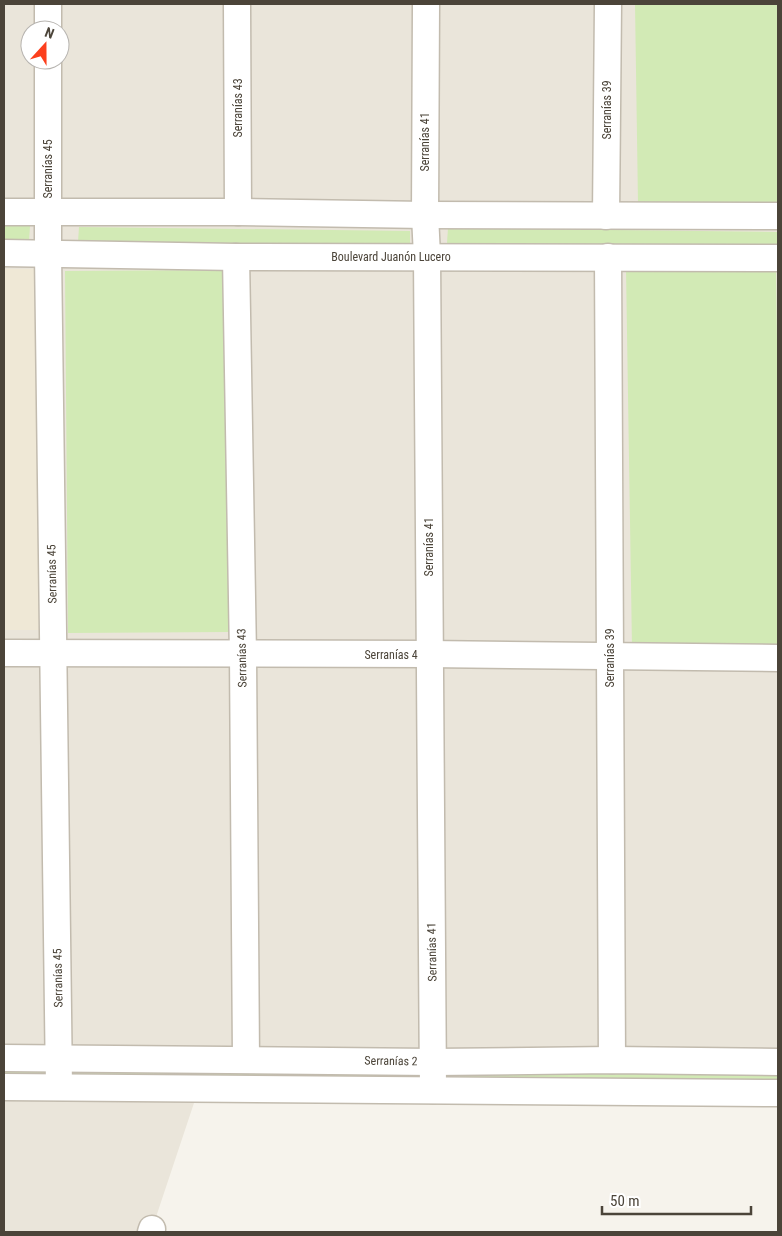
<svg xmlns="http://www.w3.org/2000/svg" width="782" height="1236" viewBox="0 0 782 1236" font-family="'Roboto Condensed',sans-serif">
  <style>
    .residential { fill: #eae5da; fill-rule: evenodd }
    .education { fill: #efe8d6 }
    .green { fill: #d2eab5 }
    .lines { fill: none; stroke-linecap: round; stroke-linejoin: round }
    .minor-casing { stroke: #c2bbae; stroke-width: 29 }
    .minor { stroke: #fff; stroke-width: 26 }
    .labels { text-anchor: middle; stroke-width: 4; stroke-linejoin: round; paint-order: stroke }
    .street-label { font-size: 12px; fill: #4b4439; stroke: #fff }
  </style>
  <rect width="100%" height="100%" fill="#f6f3ec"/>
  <g class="residential">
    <path d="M4,4h774v1061l-774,-9zM30,30h30v30h-30z"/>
    <path d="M4,1083l195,5 -48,144h-147z"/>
  </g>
  <path class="education" d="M4,269h34l2,361h-36z"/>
  <g class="green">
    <path d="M635,4h143v198l-140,2z"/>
    <path d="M4,226h26l-1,15 -25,-1z"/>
    <path d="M79,227l331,4v15l-332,-4z"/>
    <path d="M448,228l330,4v14l-331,-3z"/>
    <path d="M776,267l2,147v232l-146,2 -6,-379z"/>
    <path d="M225,270l4,362 -161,1 -3,-362z"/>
    <path d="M72,1064l331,4v14l-331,-3z"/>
    <path d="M4,1067l41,1 -1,14h-40z"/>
    <path d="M460,1070l318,3v15l-318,-4z"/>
  </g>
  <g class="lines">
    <defs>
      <g id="minor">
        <path d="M237,4l1,208"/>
        <path d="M426,4l-1,211 2,41 6,834"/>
        <path d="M48,30v-26"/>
        <path d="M48,60v193l11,834"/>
        <path d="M4,212h234l187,3 353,1"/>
        <path d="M606,216l2,-212"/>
        <path d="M4,253l232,4 542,1"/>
        <path d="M236,257l7,398 3,405"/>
        <path d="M608,257l4,803"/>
        <path d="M4,653l425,1 349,4"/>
        <path d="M4,1058l429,4 179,-2 166,2"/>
        <path d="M4,1087l774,6"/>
        <path d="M151,1232l1,-3"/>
      </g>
    </defs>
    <use href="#minor" class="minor-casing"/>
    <use href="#minor" class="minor"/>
  </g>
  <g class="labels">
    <g class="street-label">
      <text transform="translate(238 108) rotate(-90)" y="4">Serranías 43</text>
      <text transform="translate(607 110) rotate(-90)" y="4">Serranías 39</text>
      <text transform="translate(425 142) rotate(-90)" y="4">Serranías 41</text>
      <text transform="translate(48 169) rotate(-90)" y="4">Serranías 45</text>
      <text x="391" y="261">Boulevard Juanón Lucero</text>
      <text transform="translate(429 547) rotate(-90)" y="4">Serranías 41</text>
      <text transform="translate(52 574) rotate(-91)" y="4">Serranías 45</text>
      <text x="391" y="659">Serranías 4</text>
      <text transform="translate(242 658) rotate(-91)" y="4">Serranías 43</text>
      <text transform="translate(610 658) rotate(-90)" y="4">Serranías 39</text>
      <text transform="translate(432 952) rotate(-91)" y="4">Serranías 41</text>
      <text transform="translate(58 978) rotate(-91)" y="4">Serranías 45</text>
      <text transform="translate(391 1061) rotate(1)" y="4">Serranías 2</text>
    </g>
  </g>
  <rect width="782" height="1236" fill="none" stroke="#4b4439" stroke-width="10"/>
  <g transform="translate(45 45) rotate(21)"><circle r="24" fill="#ffffff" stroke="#b7b4b0"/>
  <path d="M0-4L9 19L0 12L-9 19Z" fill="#fc3f1d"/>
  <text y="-8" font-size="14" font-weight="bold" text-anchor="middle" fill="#4b4439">N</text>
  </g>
  <path d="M602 1206v8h149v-8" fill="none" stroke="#4b4439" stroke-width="2.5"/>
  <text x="610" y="1206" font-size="15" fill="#4b4439" stroke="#ffffff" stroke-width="4" paint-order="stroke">50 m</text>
</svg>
